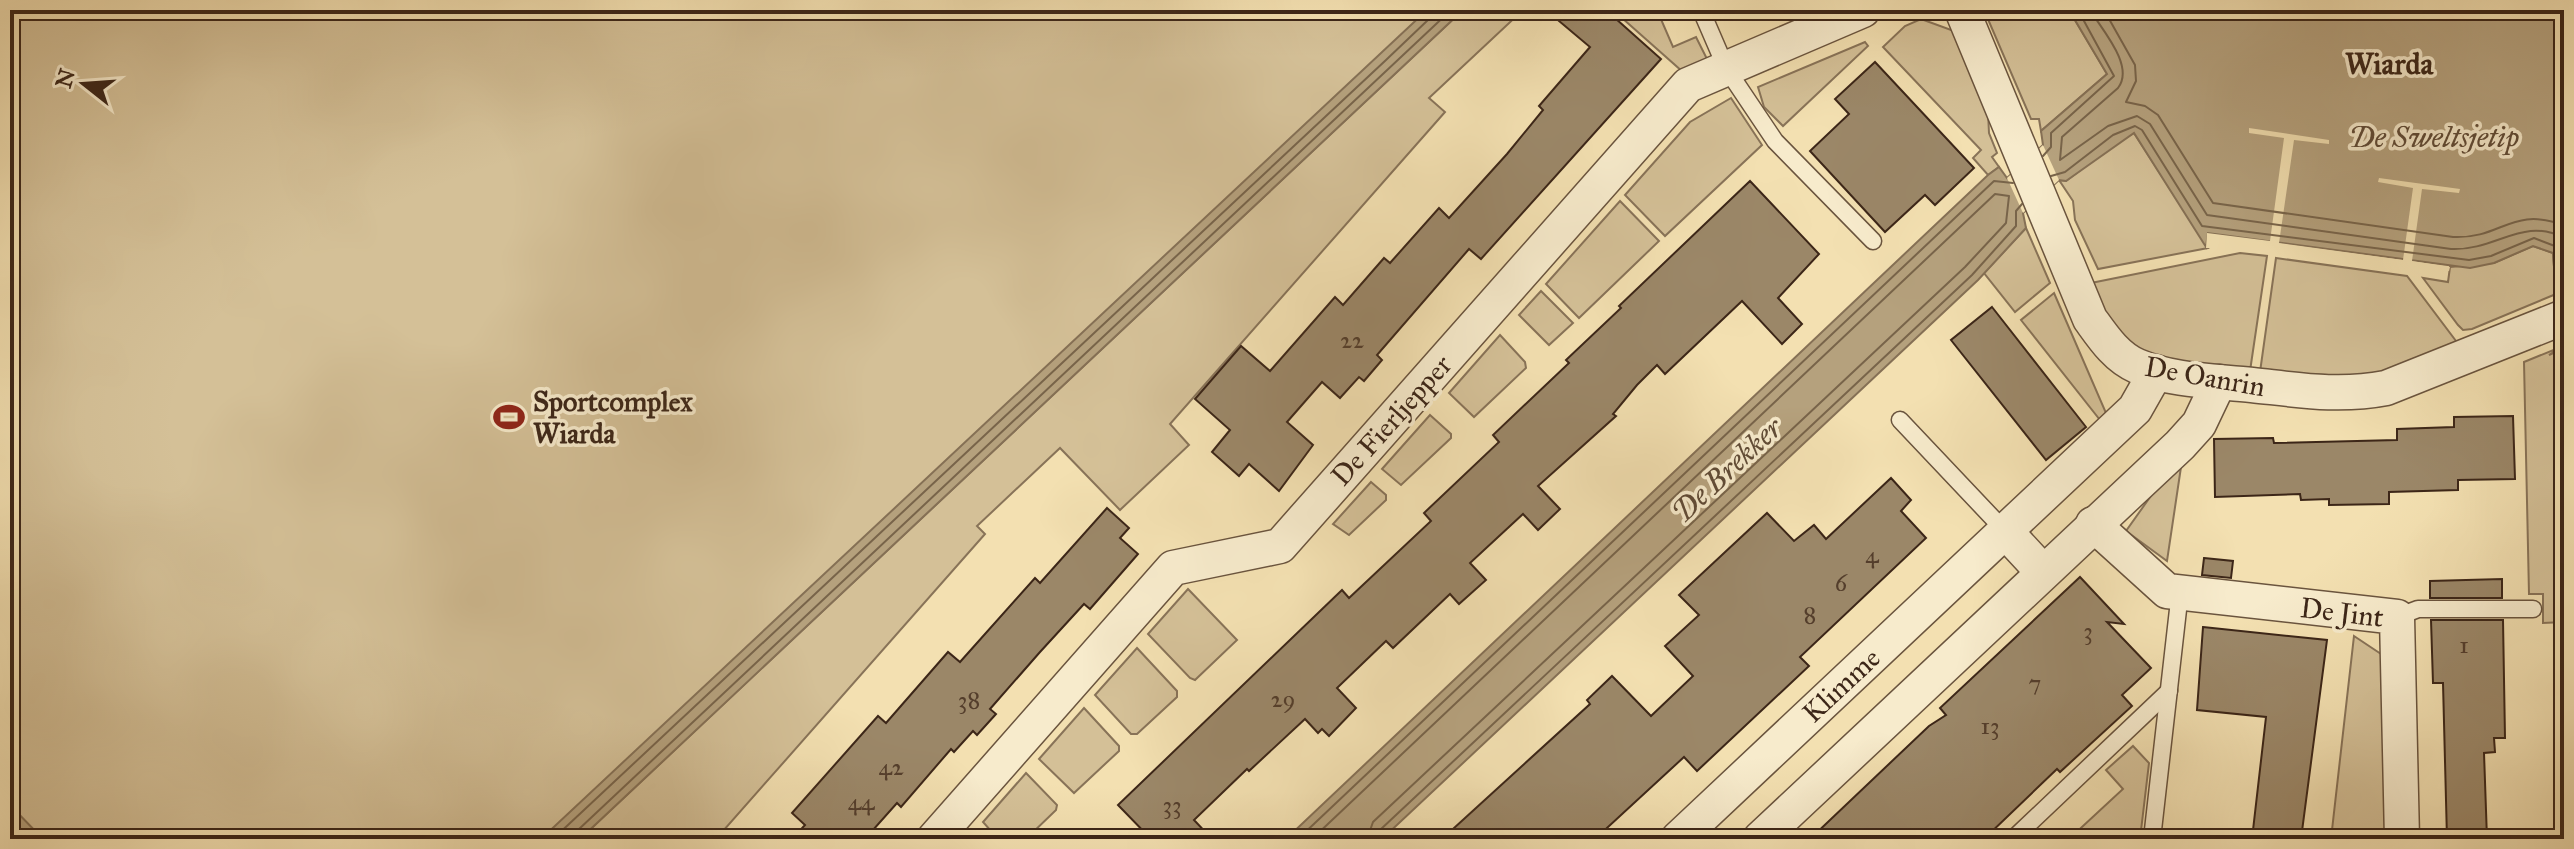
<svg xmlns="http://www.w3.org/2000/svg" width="2574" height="849" viewBox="0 0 2574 849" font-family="'IM FELL Great Primer',serif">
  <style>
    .green { fill: #d4c097; stroke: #887358; stroke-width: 2 }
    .water { fill: #b5a17d; stroke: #857055; stroke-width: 2 }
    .pier { fill: #f3e0b1 }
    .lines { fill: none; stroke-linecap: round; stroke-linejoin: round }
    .shore { stroke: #78644a; stroke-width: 2 }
    .building { fill: #9b8768; stroke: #3c2618; stroke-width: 2 }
    .service-casing { stroke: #6a543e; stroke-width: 19 }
    .minor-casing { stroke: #6a543e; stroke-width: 37 }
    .service { stroke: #f7ebcc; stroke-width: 16 }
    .minor { stroke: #f7ebcc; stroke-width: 34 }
    .labels { text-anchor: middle; stroke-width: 7; stroke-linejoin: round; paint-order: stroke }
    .number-label { font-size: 24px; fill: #543e2c }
    .street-label { font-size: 28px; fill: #3c2618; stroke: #f7ebcc }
    .poi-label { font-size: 28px; font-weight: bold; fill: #3c2618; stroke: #f7ebcc; text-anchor: start }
    .neighbourhood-label { font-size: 30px; font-weight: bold; fill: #3c2618; stroke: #f7ebcc }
    .water-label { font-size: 30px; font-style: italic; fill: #604b36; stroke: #f7ebcc }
  </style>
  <rect width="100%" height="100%" fill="#f3e0b1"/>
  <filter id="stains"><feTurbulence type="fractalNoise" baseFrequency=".0025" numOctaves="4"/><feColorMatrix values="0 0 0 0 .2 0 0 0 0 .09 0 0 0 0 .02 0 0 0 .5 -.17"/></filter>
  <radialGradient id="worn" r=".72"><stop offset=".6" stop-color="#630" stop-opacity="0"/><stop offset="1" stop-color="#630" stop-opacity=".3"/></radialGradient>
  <g class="green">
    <path d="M10,10h1435l-887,829h-533l-15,-15z"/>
    <path d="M1463,10h60l-94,88 16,14 -275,312 19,21 -69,65 -60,-62 -83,78 8,8 -269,305h-136z"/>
    <path d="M1613,10h44l16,37 23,-10 12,24 -25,11z"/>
    <path d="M1984,10h85l38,64 -66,57 -2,-12h-8z"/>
    <path d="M1921,19l33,12 34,81 1,21 8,20 -5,4 7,10 -11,8 -15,-17 8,-8 -98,-103 22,-21z"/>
    <path d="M1865,42l3,4 -85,80 -19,-19 -6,-20z"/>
    <path d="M1731,98l31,47 -97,91 -40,-41 65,-73z"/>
    <path d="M2134,133l74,115 -110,21 -23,-49 -2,-19 -14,-21 7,1 51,-39z"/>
    <path d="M1620,201l39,40 -80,77 -33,-34z"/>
    <path d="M2026,228l24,55 -35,29 -31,-39z"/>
    <path d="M2533,246l20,7 3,41 -84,35 -9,1 -5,-5 -35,-47 25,4 2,-15 44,-4z"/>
    <path d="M2240,253l27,3 -17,115c-43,-6 -110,-4 -138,-43 -9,-13 -14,-31 -21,-45z"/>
    <path d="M2276,258l131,18 52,69 -84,32 -115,-5z"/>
    <path d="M1541,291l32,32 -24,22 -30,-30z"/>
    <path d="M2054,293l52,120 -6,7 -79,-100z"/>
    <path d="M1500,335l25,27 1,6 -52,49 -25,-24z"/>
    <path d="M2561,347l-12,8 11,-5 4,272 -21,1v-29h-14l-5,-232z"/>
    <path d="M1430,415l21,19v4l-50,47 -19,-16z"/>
    <path d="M2181,467l-14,94 -41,-30 27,-38z"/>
    <path d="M1371,482l15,13v5l-37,35 -16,-11z"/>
    <path d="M1188,589l49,51 -42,40 -5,-2 -42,-44z"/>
    <path d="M2354,636l27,18 5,185h-55z"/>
    <path d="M1137,648l40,43v6l-40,37h-6l-36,-39z"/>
    <path d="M1084,708l35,38v5l-45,42 -35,-34z"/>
    <path d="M2133,746l16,17 -9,76h-71l54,-50 -17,-19z"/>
    <path d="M1026,773l31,32 -1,5 -30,29h-28l-15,-17z"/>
  </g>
  <g class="water">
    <path d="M1427,10h36l-883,829h-39z"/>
    <path d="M2069,10h495v282l-8,2 -3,-41 -20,-7 -39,17 -24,5 -262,-35 -2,14 -72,-114 -68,48 -7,-1 -36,33 3,15 -48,52 -596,559h-96l702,-664 11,-8 8,11 36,-33 -2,-14 66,-57z"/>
    <path d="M2564,347v178l-4,-175z"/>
    <path d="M10,805l33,34h-33z"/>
  </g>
  <g class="pier">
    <path d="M2249,128l80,12v4l-35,-4 -15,103 124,17 10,-72 -35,-6 1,-4 81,11 -1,4 -37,-4 -10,72 38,6 -1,4 -238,-34 -2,11h-3l1,-15 63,8 14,-103 -35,-5z"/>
    <path d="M2043,145l16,35 -36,33 -16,-35z"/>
  </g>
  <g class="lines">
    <g class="shore">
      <path d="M2090,10c12,20 45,56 28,78l-56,49 -2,23 48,-34 29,-10 13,8 57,91 244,34c45,2 72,-33 113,-11"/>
      <path d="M2104,10l31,55 1,16 -10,21 19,4 13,9 55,88 240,34c50,2 57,-31 111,-12"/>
      <path d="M2043,156l8,-9v-14l63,-57 -36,-66"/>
      <path d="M2051,176l14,-4 48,-37 22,-9 7,4 60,96 267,34 22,-4 43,-18 26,10 4,36"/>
      <path d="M553,839l833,-779 43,-41 3,-9"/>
      <path d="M575,839l3,-9 873,-820"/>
      <path d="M1298,839l696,-658 19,2"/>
      <path d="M1312,839l683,-645 14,2 -3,27 -41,44 -592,555 -6,17"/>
      <path d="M1377,839l3,-9 592,-555 44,-49v-15l6,-7"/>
    </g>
  </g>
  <g class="building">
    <path d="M1546,10h60l55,49 -180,200 -12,-10 -92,106 5,5 -18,21 -5,-4 -19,21 -18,-16 -35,40 26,23 -34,46 -30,-27 -10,12 -27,-24 18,-22 -35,-31 46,-53 29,25 65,-74 8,8 41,-47 6,5 49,-55 10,10 58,-64 36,-44 -4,-4 51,-59z"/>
    <path d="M1875,62l99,106 -39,37 -10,-10 -40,37 -75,-81 39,-37 -14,-15z"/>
    <path d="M1750,181l69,73 -41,44 24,26 -20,20 -40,-43 -77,73 -8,-9 -20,20 -24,29 3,2 -78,70 22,23 -22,21 -15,-16 -53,49 16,17 -27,24 -9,-10 -57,54 -7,-7 -49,47 19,20 -27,28 -7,-7 -4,4 -13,-14 -56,52 -2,-2 -53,51 18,19h-61l-33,-34 224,-215 7,8 82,-77 -7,-8 75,-71 -6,-7 76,-72 -3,-3 55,-52 -2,-2z"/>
    <path d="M1992,307l94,120 -40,33 -95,-120z"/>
    <path d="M2513,416l2,63 -57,1v10l-69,2v12l-60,1v-6l-28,1 -1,-6 -85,3 -1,-58 59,-1 1,5 123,-3v-11l57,-2v-10z"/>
    <path d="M1891,478l20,22 -10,11 25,27 -126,119 9,9 -112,105 -13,-14 -89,82h-153l148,-135 -3,-4 25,-24 39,40 42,-40 -28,-30 34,-31 -20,-20 88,-82 27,28 20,-16 12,14z"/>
    <path d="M1107,508l22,20 -9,10 18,16 -48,55 -6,-5 -44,48 -50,57 6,5 -19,21 -4,-4 -19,21 -3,-3 -50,58 -4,-4 -32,36h-73l13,-14 -13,-12 86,-97 8,7 62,-71 12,10 75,-84 5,5z"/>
    <path d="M2204,558l29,3 -2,17 -29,-3z"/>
    <path d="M2080,577l44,47 -17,-2 44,46 -29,27 10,11 -72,66 -3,-3 -73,70h-174l119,-113 17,-11 -6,-7z"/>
    <path d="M2502,579v19h-72v-17z"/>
    <path d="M2431,620h72l2,118h-11l1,14 -11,1 3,86h-40l-4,-156h-10z"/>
    <path d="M2203,627l124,13 -26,199h-49l14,-122 -69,-7z"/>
  </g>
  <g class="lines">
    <defs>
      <g id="service">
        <path d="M1701,10l25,58 49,73 98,100"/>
        <path d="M1900,420l105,111"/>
        <path d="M2397,617l21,-8h115"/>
        <path d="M2013,839l156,-148"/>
        <path d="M2152,839l28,-247"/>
      </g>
      <g id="minor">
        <path d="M1962,10l128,309c13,18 26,38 47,47 35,15 78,15 115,19 47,5 87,12 134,3l178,-71"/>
        <path d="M2093,524l74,67 230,26 5,222"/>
        <path d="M2005,531l38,41"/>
        <path d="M934,839l239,-271 107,-22 408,-461 175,-75"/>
        <path d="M1678,839l457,-430 21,-37"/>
        <path d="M1760,839l420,-394 19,-21 20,-42"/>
      </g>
    </defs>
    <use href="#service" class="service-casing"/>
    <use href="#minor" class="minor-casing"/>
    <use href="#service" class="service"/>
    <use href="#minor" class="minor"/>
  </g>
  <defs>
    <symbol id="stadium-bare" viewBox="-9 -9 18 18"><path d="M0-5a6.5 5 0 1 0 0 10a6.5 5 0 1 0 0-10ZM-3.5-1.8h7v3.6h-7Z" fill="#8f2418" stroke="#f7ebcc" stroke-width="2.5" paint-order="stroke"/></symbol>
  </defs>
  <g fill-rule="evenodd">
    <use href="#stadium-bare" x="487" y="395" width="44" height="44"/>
  </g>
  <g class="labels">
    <g class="number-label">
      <text x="1352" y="348">22</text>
      <text x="1872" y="563">4</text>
      <text x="1841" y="591">6</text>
      <text x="1810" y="623">8</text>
      <text x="2088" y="639">3</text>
      <text x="2464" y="653">1</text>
      <text x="2035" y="691">7</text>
      <text x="1283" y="707">29</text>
      <text x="969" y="708">38</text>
      <text x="1990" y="734">13</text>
      <text x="891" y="775">42</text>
      <text x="861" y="810">44</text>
      <text x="1172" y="813">33</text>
    </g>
    <g class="street-label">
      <text transform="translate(2205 376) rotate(10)" y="10">De Oanrin</text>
      <text transform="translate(1391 420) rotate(-48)" y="10">De Fierljepper</text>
      <text transform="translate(2342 612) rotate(7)" y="10">De Jint</text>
      <text transform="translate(1841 685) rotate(-43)" y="10">Klimme</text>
    </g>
    <g class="poi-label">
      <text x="533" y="411">Sportcomplex<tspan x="533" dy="32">Wiarda</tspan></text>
    </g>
    <g class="neighbourhood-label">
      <text x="2389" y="74">Wiarda</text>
    </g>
    <g class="water-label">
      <text x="2434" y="147">De Sweltsjetip</text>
      <text transform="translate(1727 470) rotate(-43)" y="10">De Brekker</text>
    </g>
  </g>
  <rect width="2574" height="849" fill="none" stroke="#f3e0b1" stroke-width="40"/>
  <rect x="12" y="12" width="2550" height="825" fill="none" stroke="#3c2618" stroke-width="4"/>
  <rect x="20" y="20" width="2534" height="809" fill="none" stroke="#3c2618" stroke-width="2"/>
  <g transform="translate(84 84) rotate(287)" stroke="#f7ebcc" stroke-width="6" paint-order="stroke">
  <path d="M0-6L14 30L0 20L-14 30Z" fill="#3c2618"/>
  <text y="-12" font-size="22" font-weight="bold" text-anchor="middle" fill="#3c2618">N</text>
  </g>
  <rect width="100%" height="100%" filter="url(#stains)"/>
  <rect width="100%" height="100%" fill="url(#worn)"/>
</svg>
